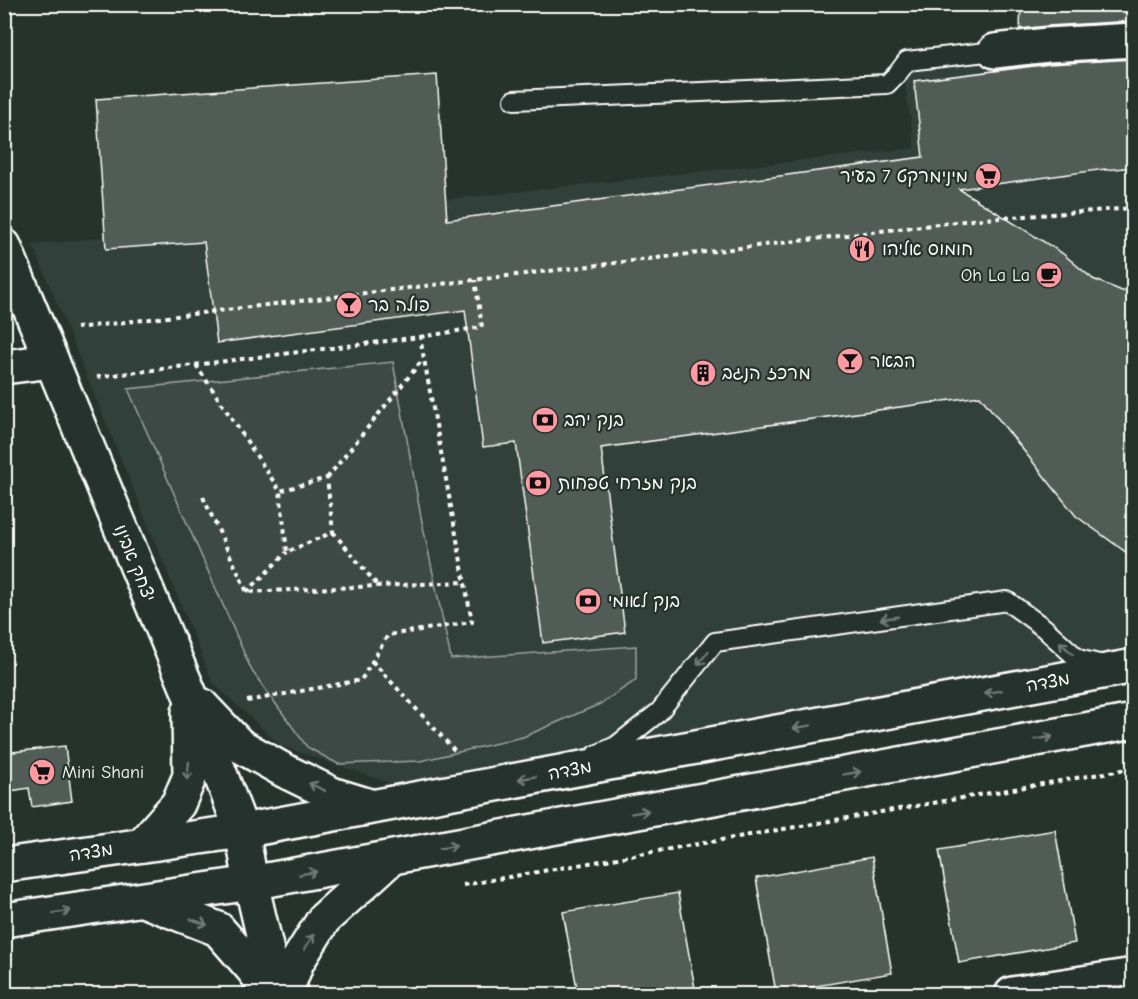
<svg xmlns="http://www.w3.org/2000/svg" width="1138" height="999" viewBox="0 0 1138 999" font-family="'Comic Neue','Playpen Sans Hebrew',sans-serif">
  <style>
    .built { fill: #333f3a }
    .park { fill: #3e4944; stroke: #9ea4a2; stroke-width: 1.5 }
    .building { fill: #515c57; stroke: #fff; stroke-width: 1.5 }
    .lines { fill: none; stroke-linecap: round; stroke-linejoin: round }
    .lane-casing { stroke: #fff; stroke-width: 22 }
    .street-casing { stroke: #fff; stroke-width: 38 }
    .secondary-casing { stroke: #fff; stroke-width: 38 }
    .path { stroke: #fff; stroke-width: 4; stroke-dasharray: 4.5 4.5; stroke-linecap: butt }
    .lane { stroke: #26332d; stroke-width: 18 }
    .street { stroke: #26332d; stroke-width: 33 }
    .secondary { stroke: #26332d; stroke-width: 33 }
    .oneway { stroke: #727a76 }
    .labels { text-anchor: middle; stroke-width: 4.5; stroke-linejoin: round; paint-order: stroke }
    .poi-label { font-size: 18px; fill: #fff; stroke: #26332d; text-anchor: start }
    .street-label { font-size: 18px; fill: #fff; stroke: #26332d }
  </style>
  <rect width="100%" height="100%" fill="#26332d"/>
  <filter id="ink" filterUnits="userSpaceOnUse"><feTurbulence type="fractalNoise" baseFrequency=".0167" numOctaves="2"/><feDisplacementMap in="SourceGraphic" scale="12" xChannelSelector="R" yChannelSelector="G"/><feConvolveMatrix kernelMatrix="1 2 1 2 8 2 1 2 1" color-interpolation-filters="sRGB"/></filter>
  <g filter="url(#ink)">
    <path class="built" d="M1133,45v601l-737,139 -115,-39 -68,-63 -180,-438 882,-97 -12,-76 190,-24z"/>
    <path class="park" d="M393,362l28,155 30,142 185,-13v34l-36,24 -77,33 -103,24 -82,3 -31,-17 -55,-76 -124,-282z"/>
    <g class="building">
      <path d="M1021,4h113v17l-87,5 -27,3z"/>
      <path d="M1134,59v108l-29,3v-1l-146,20 103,64 31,26 29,12 12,2v265l-58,-42 -96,-120 -379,52 24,184 -82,11 -27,-200 -33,4 -18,-137 -248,33 -13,-101 -98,7 -10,-150 341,-24 10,145 476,-63 -9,-76 136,-17z"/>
      <path d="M65,746l7,55 -40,6 -3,-19 -25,4v-39z"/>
      <path d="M1055,830l20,113 -116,20 -20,-113z"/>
      <path d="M872,857l20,116 -116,20 -20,-115z"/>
      <path d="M678,893l18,101h-118l-15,-82z"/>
    </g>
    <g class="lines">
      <defs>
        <g id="lane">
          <path d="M514,100l373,-16 11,-11 9,-12 88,-10"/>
          <path d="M596,755l20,-9 43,-34 56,-70 292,-41 37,27 34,31 25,6"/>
        </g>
        <g id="street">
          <path d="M995,51l53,-6 86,-5"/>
          <path d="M4,367l48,-6"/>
          <path d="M1012,994l122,-19"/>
        </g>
        <g id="secondary">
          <path d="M4,246l185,446 53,139 9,52 26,111"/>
          <path d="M201,705l38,40 46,26 49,24 36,11"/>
          <path d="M142,845l36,-41 12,-28 -1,-64"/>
          <path d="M4,865l238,-34 892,-165"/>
          <path d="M146,901l72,28 34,39 20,26"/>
          <path d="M4,920l247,-37 883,-162"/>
          <path d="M285,994l12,-32 27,-43 67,-61"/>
        </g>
      </defs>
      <use href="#lane" class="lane-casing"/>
      <use href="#street" class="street-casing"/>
      <use href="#secondary" class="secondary-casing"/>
      <g class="path">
        <path d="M76,328l896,-108 162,-12"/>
        <path d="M420,337l62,-10 -7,-47"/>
        <path d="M196,365l84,126 7,61 46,-20 -6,-54 -47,13"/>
        <path d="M97,377l323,-40 52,285 -84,13 -27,45 -114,21"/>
        <path d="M327,478l96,-119"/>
        <path d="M203,497l44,95 218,-10"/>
        <path d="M333,532l45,54"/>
        <path d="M247,592l40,-40"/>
        <path d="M372,661l85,92"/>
        <path d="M463,885l671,-117"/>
      </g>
      <use href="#lane" class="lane"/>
      <use href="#street" class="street"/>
      <use href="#secondary" class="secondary"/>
    </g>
    <defs><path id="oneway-shaft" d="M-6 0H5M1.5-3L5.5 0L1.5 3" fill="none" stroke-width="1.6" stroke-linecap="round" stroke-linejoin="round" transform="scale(1.5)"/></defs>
    <g class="oneway">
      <use href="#oneway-shaft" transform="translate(889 618) rotate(172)"/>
      <use href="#oneway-shaft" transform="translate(1066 648) rotate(-138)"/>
      <use href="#oneway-shaft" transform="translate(703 658) rotate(129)"/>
      <use href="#oneway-shaft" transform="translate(993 692) rotate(170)"/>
      <use href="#oneway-shaft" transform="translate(802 727) rotate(170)"/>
      <use href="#oneway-shaft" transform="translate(1044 738) rotate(-10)"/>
      <use href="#oneway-shaft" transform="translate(188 771) rotate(96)"/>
      <use href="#oneway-shaft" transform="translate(852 773) rotate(-10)"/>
      <use href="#oneway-shaft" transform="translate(527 778) rotate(170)"/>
      <use href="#oneway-shaft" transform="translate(317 787) rotate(-154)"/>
      <use href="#oneway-shaft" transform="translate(640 812) rotate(-10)"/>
      <use href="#oneway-shaft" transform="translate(448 847) rotate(-10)"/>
      <use href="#oneway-shaft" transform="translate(308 873) rotate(-10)"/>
      <use href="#oneway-shaft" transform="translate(62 912) rotate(-8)"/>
      <use href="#oneway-shaft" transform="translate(199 922) rotate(21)"/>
      <use href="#oneway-shaft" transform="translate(309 942) rotate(-58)"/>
    </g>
  </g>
  <defs>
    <symbol id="supermarket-disc" viewBox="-11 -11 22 22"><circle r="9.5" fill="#ff9aa2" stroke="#26332d"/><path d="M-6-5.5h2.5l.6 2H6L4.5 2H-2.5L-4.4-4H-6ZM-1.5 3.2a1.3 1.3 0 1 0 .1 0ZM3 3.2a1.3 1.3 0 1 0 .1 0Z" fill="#111"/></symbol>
    <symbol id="restaurant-disc" viewBox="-11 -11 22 22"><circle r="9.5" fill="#ff9aa2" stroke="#26332d"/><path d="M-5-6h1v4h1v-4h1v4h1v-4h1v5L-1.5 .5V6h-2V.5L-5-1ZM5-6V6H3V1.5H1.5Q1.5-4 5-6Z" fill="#111"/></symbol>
    <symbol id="cafe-disc" viewBox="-11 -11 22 22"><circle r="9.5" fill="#ff9aa2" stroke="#26332d"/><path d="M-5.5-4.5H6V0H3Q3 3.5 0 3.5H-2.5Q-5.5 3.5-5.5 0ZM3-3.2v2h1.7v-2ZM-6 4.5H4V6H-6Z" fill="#111"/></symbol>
    <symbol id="bar-disc" viewBox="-11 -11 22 22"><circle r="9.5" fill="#ff9aa2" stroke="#26332d"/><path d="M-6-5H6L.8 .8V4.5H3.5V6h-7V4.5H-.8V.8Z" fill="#111"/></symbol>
    <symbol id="building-disc" viewBox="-11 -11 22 22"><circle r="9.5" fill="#ff9aa2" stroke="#26332d"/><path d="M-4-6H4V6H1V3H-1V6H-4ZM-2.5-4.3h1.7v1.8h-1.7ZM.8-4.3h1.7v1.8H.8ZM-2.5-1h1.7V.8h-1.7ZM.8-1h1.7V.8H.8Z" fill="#111"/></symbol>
    <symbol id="bank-disc" viewBox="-11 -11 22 22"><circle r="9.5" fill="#ff9aa2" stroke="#26332d"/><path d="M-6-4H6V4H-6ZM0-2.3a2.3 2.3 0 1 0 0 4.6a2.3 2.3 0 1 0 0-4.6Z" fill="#111"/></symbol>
  </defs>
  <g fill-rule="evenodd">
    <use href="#supermarket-disc" x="973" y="161" width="30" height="30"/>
    <use href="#restaurant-disc" x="847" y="234" width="30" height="30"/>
    <use href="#cafe-disc" x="1034" y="260" width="30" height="30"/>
    <use href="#bar-disc" x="334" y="290" width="30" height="30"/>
    <use href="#bar-disc" x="835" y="346" width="30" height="30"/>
    <use href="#building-disc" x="688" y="358" width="30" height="30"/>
    <use href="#bank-disc" x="530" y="405" width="30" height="30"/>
    <use href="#bank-disc" x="523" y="468" width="30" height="30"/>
    <use href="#bank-disc" x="573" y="586" width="30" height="30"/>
    <use href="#supermarket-disc" x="27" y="757" width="30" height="30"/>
  </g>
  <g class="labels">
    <g class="poi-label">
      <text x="968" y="182" text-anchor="end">מינימרקט 7 בעיר</text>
      <text x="882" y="255">חומוס אליהו</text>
      <text x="1030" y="281" text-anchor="end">Oh La La</text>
      <text x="368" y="311">פולה בר</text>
      <text x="870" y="367">הבאר</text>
      <text x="722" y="379">מרכז הנגב</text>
      <text x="564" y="426">בנק יהב</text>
      <text x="558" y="489">בנק מזרחי טפחות</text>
      <text x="608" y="607">בנק לאומי</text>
      <text x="62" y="778">Mini Shani</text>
    </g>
    <g class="street-label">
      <text transform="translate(135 563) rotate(68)" y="6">יצחק אבינו</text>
      <text transform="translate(1048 682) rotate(-10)" y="6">מצדה</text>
      <text transform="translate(570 770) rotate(-10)" y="6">מצדה</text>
      <text transform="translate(91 852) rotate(-8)" y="6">מצדה</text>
    </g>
  </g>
  <rect width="1138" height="999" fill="none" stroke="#26332d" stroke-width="24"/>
  <rect x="12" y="12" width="1114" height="975" fill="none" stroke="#fff" stroke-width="2" filter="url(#ink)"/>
</svg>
